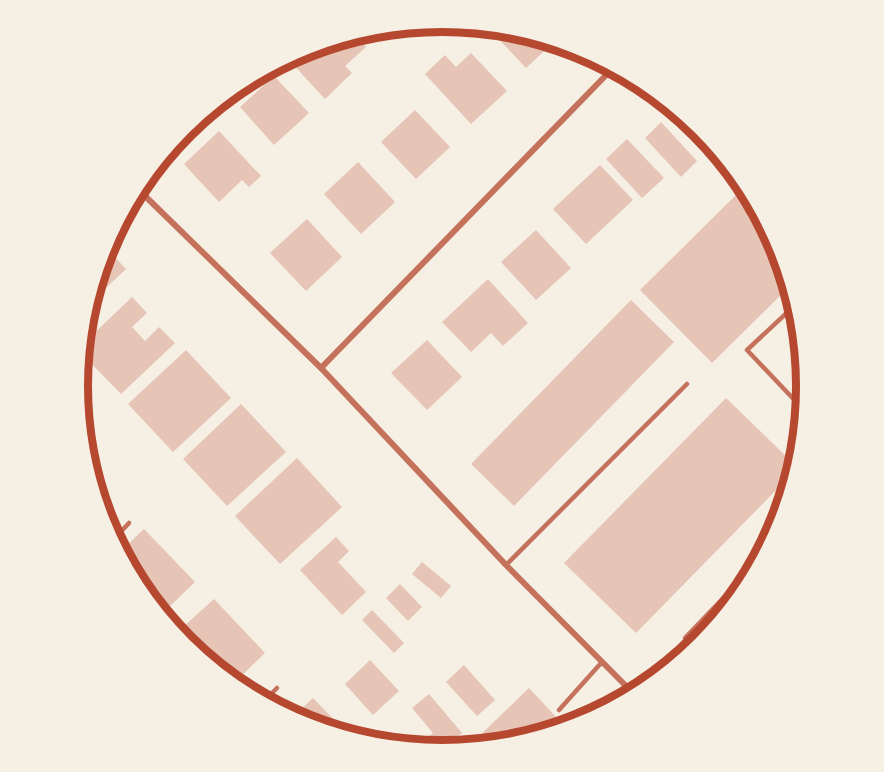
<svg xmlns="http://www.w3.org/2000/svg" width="884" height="772" viewBox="0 0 884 772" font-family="Rubik,sans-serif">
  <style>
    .building { fill: #e6c5b7 }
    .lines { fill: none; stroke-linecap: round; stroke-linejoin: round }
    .service { stroke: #c5725c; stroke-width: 4.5 }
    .minor { stroke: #c5725c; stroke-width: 6 }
    .rim { fill: none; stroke: #b5482f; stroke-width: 8 }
  </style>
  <rect width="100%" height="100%" fill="#f6efe4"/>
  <g class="building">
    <path d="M491,31l62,12 -27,25z"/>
    <path d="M357,38l9,9 -21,19 7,7 -27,26 -37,-40 15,-10z"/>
    <path d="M471,53l36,38 -36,33 -46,-50 20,-19 11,12z"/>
    <path d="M274,76l35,37 -35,32 -34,-38z"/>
    <path d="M671,108l29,20 8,12 -8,7 -33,-35z"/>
    <path d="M415,110l35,37 -34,32 -35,-37z"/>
    <path d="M661,122l36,39 -16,16 -36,-39z"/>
    <path d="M219,131l42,45 -12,11 -7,-7 -23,22 -35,-38z"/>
    <path d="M627,139l37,39 -22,20 -36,-39z"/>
    <path d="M358,162l37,40 -34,32 -37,-40z"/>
    <path d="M600,165l33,35 -47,44 -33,-35z"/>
    <path d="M741,190l38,57 9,41 -76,75 -72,-73z"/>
    <path d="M307,219l35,38 -36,34 -36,-38z"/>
    <path d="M536,230l35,38 -35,32 -35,-38z"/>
    <path d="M105,247l21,22 -32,30z"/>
    <path d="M488,279l40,44 -25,23 -12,-13 -20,19 -29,-30z"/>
    <path d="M132,297l15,16 -15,14 13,14 14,-14 16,16 -54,51 -38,-39 3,-14z"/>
    <path d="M631,300l43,42 -160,164 -43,-42z"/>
    <path d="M427,340l35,37 -35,33 -36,-37z"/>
    <path d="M186,350l45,48 -58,54 -45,-48z"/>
    <path d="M726,398l66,64 -3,15 -153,156 -72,-70z"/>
    <path d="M241,404l45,48 -59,54 -44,-47z"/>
    <path d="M297,458l45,49 -62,57 -45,-48z"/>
    <path d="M144,529l51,53 -29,28 -15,-15 -30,-44z"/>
    <path d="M336,537l13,14 -11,11 28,30 -24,23 -42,-45z"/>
    <path d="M422,562l29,24 -10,12 -29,-24z"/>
    <path d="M400,584l22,23 -14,14 -22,-23z"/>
    <path d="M214,599l51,54 -28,27 -33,-22 4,-4 -25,-27z"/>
    <path d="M372,610l32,33 -10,10 -32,-33z"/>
    <path d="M370,660l29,31 -26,24 -28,-31z"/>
    <path d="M464,665l31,35 -18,16 -31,-34z"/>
    <path d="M529,688l29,31 -12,11 -77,16z"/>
    <path d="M429,694l33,39 -21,18 -17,-4 -4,-3 13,-11 -21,-25z"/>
    <path d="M313,698l33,34 -44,-9 -9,-6z"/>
  </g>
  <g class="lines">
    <g class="service">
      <path d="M792,308l-45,42 56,59"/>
      <path d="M114,539l15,-16"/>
      <path d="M506,565l181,-181"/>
      <path d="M688,652l-3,-14 64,-67"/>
      <path d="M266,699l11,-11"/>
      <path d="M559,710l43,-48"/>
    </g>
    <g class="minor">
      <path d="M141,192l180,176 185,197 125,126"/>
      <path d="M321,368l291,-299"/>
    </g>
  </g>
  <path d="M0 0H884V772H0ZM88 386a354 354 0 1 1 708 0a354 354 0 1 1-708 0Z" fill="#f6efe4" fill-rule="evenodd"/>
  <path class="rim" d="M88 386a354 354 0 1 1 708 0a354 354 0 1 1-708 0Z"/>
</svg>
